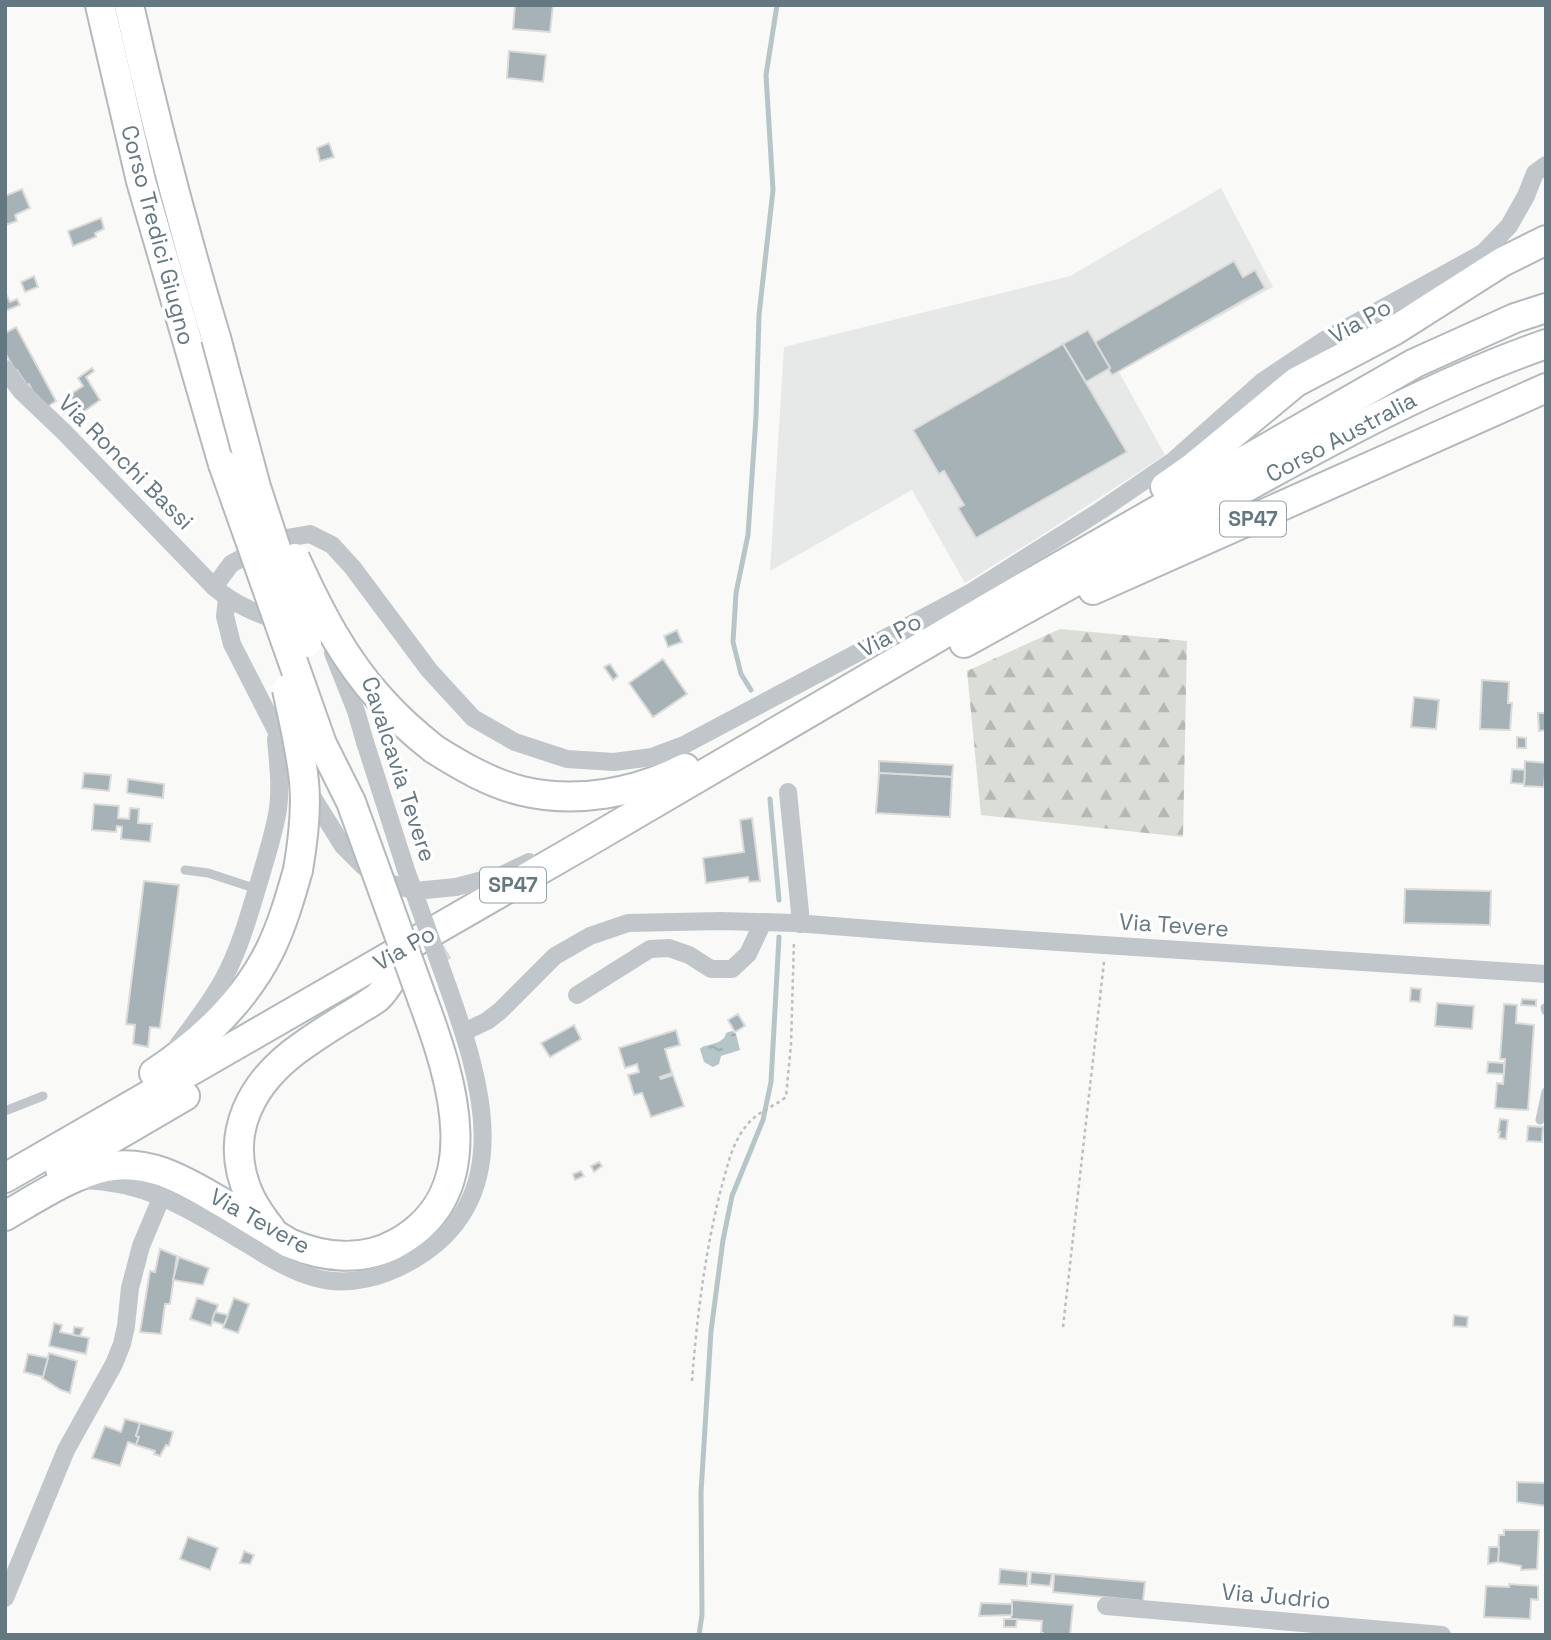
<svg xmlns="http://www.w3.org/2000/svg" width="1551" height="1640" viewBox="0 0 1551 1640" font-family="'Space Grotesk',sans-serif">
  <style>
    .built { fill: #e7e9e8 }
    .forest { fill: url(#forest-firs) }
    .water { fill: url(#water-ripples) }
    .lines { fill: none; stroke-linecap: round; stroke-linejoin: round }
    .stream { stroke: #b6c6c8; stroke-width: 5 }
    .building { fill: #a7b2b6; stroke: #dbdbd9; stroke-width: 2 }
    .trunk-tunnel { stroke: #d4d9da; stroke-width: 28; stroke-dasharray: 28 14; stroke-linecap: butt }
    .trunk-casing { stroke: #b3b9bc; stroke-width: 32 }
    .path { stroke: #babfc1; stroke-width: 2.5; stroke-dasharray: 3.5 3.5; stroke-linecap: butt }
    .service { stroke: #c0c6c9; stroke-width: 9 }
    .minor { stroke: #c0c6c9; stroke-width: 18 }
    .trunk { stroke: #fff; stroke-width: 28 }
    .trunk-bridge-casing { stroke: #b3b9bc; stroke-width: 32; stroke-linecap: butt }
    .minor-bridge { stroke: #c0c6c9; stroke-width: 18 }
    .trunk-bridge { stroke: #fff; stroke-width: 28 }
    .labels { text-anchor: middle; stroke-width: 7; stroke-linejoin: round; paint-order: stroke }
    .shield { fill: #fff; stroke: #92a0a8; stroke-width: 2 }
    .shield-label { font-size: 21px; font-weight: bold; fill: #647882 }
    .street-label { font-size: 23px; fill: #647882; stroke: #fff }
  </style>
  <defs>
    <pattern id="forest-firs" width="22" height="20" patternUnits="userSpaceOnUse" patternTransform="scale(1.75)"><rect width="22" height="20" fill="#daded6"/><path d="M5 1l3.5 6h-7zM16 11l3.5 6h-7z" fill="#b4b9b3"/></pattern>
    <pattern id="water-ripples" width="26" height="14" patternUnits="userSpaceOnUse" patternTransform="scale(1.75)"><rect width="26" height="14" fill="#b6c6c8"/><path d="M2 4q2-2 4 0t4 0M15 11q2-2 4 0t4 0" fill="none" stroke="#98a6a8"/></pattern>
  </defs>
  <rect width="100%" height="100%" fill="#f9f9f7"/>
  <path class="built" d="M1221,188l52,99 -154,85 46,83 -126,82 -74,46 -53,-93 -142,81 14,-224 286,-71z"/>
  <path class="forest" d="M1060,629l127,12 -4,196 -202,-22 -14,-144z"/>
  <path class="water" d="M732,1031l4,3 4,16 -19,6 -2,8 -6,3 -9,-5 -4,-13 2,-2c8,-3 23,-4 24,-14z"/>
  <g class="lines">
    <g class="stream">
      <path d="M751,690l-10,-16 -8,-32 3,-49 12,-58 8,-118 3,-102 14,-125 -7,-115 11,-70"/>
      <path d="M770,799l9,101"/>
      <path d="M699,1635l3,-20 -1,-123 10,-161 12,-91 9,-44 31,-76 8,-38 8,-145"/>
    </g>
  </g>
  <g class="building">
    <path d="M515,5h38l-3,27 -37,-3z"/>
    <path d="M509,51l37,4 -3,27 -36,-4z"/>
    <path d="M329,143l5,14 -14,4 -3,-13z"/>
    <path d="M22,189l8,19 -15,7 2,6 -12,4v-29z"/>
    <path d="M101,218l3,11 -9,4 1,4 -23,9 -5,-15z"/>
    <path d="M1234,261l9,16 12,-7 10,18 -153,87 -4,-6 2,-1 -15,-26z"/>
    <path d="M34,276l4,11 -13,5 -4,-10z"/>
    <path d="M5,292l5,10 7,-3 3,6 -15,6z"/>
    <path d="M16,327l40,74 -9,6 -7,-1 -11,-22 -2,1 -10,-15h-2l-10,-17v-20z"/>
    <path d="M1088,330l22,38 -24,14 -23,-38z"/>
    <path d="M1063,344l64,108 -151,86 -18,-30 6,-3 -20,-34 -5,3 -26,-44z"/>
    <path d="M92,368l2,3 -8,6 14,23 -18,13 -14,-17 15,-10 -5,-8z"/>
    <path d="M677,630l5,12 -14,5 -4,-11z"/>
    <path d="M663,659l24,35 -34,23 -24,-34z"/>
    <path d="M610,664l8,12 -5,4 -9,-13z"/>
    <path d="M1482,680l27,2 -1,21h4l-2,27 -30,-1z"/>
    <path d="M1414,697l25,3 -3,29 -25,-2z"/>
    <path d="M1538,713h8v17l-7,1z"/>
    <path d="M1517,737l9,1v10h-9z"/>
    <path d="M879,761l74,4 -1,12 -73,-4z"/>
    <path d="M1525,761l21,2 -2,24 -20,-1z"/>
    <path d="M1512,769l13,1 -1,14 -13,-1z"/>
    <path d="M84,773l27,2 -2,16 -27,-3z"/>
    <path d="M879,773l73,4 -2,40 -74,-4z"/>
    <path d="M128,779l36,5 -1,14 -36,-5z"/>
    <path d="M94,804l25,2 -1,12 11,1 1,-11 9,1 -1,14 14,1 -2,18 -29,-3 1,-12 -5,-1 -1,6 -24,-2z"/>
    <path d="M752,818l8,63 -11,1 -1,-5 -42,6 -3,-25 41,-6 -4,-32z"/>
    <path d="M144,881l35,4 -19,143 -10,-1 -2,20 -15,-3 2,-19 -9,-1z"/>
    <path d="M1405,889l86,2 -1,34 -86,-2z"/>
    <path d="M1411,988l10,1 -1,13 -10,-1z"/>
    <path d="M1522,999l14,1v6l-15,-1z"/>
    <path d="M1437,1003l37,3 -2,23 -37,-3z"/>
    <path d="M1504,1004l13,1 -1,18 18,2 -6,85 -33,-2 2,-25 6,1 2,-25h-5z"/>
    <path d="M738,1014l7,12 -10,6 -7,-12z"/>
    <path d="M574,1025l7,14 -31,18 -9,-14z"/>
    <path d="M676,1030l4,15 -15,4 7,24 -12,4 1,2 12,-4 11,31 -33,11 -9,-24 -8,2 -6,-20 11,-3 -2,-8 -12,4 -6,-20z"/>
    <path d="M1488,1062l16,1v11l-17,-1z"/>
    <path d="M1500,1119l8,1 -2,19 -7,-1 1,-6h-2z"/>
    <path d="M1528,1126l15,1 -1,15 -15,-1z"/>
    <path d="M599,1162l3,4 -8,6 -3,-6z"/>
    <path d="M581,1171l3,5 -9,4 -2,-6z"/>
    <path d="M160,1249l17,7 -7,48h-5l-4,30 -21,-2 10,-61 5,1z"/>
    <path d="M179,1257l30,11 -6,17 -30,-5z"/>
    <path d="M197,1298l21,7 -7,21 -21,-7z"/>
    <path d="M234,1298l15,6 -11,29 -15,-5z"/>
    <path d="M215,1312l13,3 -4,10 -12,-4z"/>
    <path d="M1454,1315l14,2 -1,10 -14,-1z"/>
    <path d="M54,1323l8,2 -2,7 29,6 -3,16 -37,-8z"/>
    <path d="M74,1327l9,1 -3,8 -7,-1z"/>
    <path d="M49,1353l28,8 -7,32 -9,-3 -19,-12z"/>
    <path d="M28,1354l20,4 -5,19 -19,-5z"/>
    <path d="M125,1419l15,4 -4,13 3,1 -3,8 -8,-3 -8,24 -28,-8 13,-32 16,6z"/>
    <path d="M140,1423l33,9 -4,14 -3,-1 -6,11 -6,-2 1,-3 -19,-6 3,-8 -3,-1z"/>
    <path d="M1517,1482l29,1v23l-29,-4z"/>
    <path d="M1504,1530h35l-2,39 -16,1v-4l-23,-4 1,-27h5z"/>
    <path d="M188,1537l30,11 -8,22 -30,-11z"/>
    <path d="M1489,1547h10l-1,15 -10,2z"/>
    <path d="M244,1551l10,4 -4,9 -10,-1z"/>
    <path d="M1000,1569l28,3 -1,14 -28,-2z"/>
    <path d="M1031,1572l21,2 -2,12 -20,-2z"/>
    <path d="M1054,1574l91,8 -2,19 -90,-9z"/>
    <path d="M1509,1584l29,2v14l-7,-1 -1,20 -46,-2 2,-31 23,1z"/>
    <path d="M1012,1600l61,5 -3,30h-27v-2h-2l1,-12 -31,-2z"/>
    <path d="M981,1603l31,1v11l-33,1z"/>
    <path d="M1004,1619h13l-1,8h-12z"/>
  </g>
  <g class="lines">
    <path class="trunk-tunnel" d="M394,976l50,-30"/>
    <defs>
      <g id="trunk">
        <path d="M100,5l41,176 82,283"/>
        <path d="M129,5c25,112 54,223 87,333"/>
        <path d="M1165,487l27,-19 104,-86 99,-52 107,-68 44,-22"/>
        <path d="M1093,590l453,-202"/>
        <path d="M964,643c90,-49 180,-99 270,-149 101,-56 203,-112 312,-150"/>
        <path d="M434,749c27,17 56,34 88,42 54,13 114,2 163,-23"/>
        <path d="M154,1073c47,-31 89,-70 115,-121 13,-26 21,-54 29,-82"/>
        <path d="M60,1169l125,-73"/>
        <path d="M5,1178l583,-336 432,-253 395,-226 100,-45 31,-10"/>
        <path d="M5,1216c30,-17 67,-42 101,-49 45,-9 82,16 119,37 21,13 43,26 64,39 35,15 74,19 108,0 92,-51 55,-164 26,-242"/>
        <path d="M271,1229c-8,-10 -15,-20 -21,-32 -29,-63 2,-117 55,-153 16,-11 33,-22 50,-32 7,-5 16,-9 23,-15 6,-5 11,-15 16,-21"/>
      </g>
    </defs>
    <use href="#trunk" class="trunk-casing"/>
    <g class="path">
      <path d="M1063,1327l41,-365"/>
      <path d="M692,1381c5,-65 13,-129 29,-192 6,-21 11,-47 26,-64 11,-14 25,-17 39,-28l5,-53 3,-103"/>
    </g>
    <g class="service">
      <path d="M185,870l23,3 49,16"/>
      <path d="M1545,1008l1,3"/>
      <path d="M5,1111l38,-15"/>
      <path d="M1540,1120l6,-28"/>
    </g>
    <g class="minor">
      <path d="M5,369l16,22 43,41 150,155c21,18 44,27 70,36"/>
      <path d="M214,587l17,-23 44,-24 35,-6 22,11 21,23 76,102 44,48 42,24 52,17 47,3 38,-5 32,-12 286,-152 130,-82 73,-50 90,-80 60,-40 160,-88 26,-27 17,-30 9,-23 11,-8"/>
      <path d="M227,598l-2,18 7,28 68,133 43,69 20,20 27,17 25,8 41,-4 46,-12 27,-13"/>
      <path d="M333,653l23,58 9,31"/>
      <path d="M788,792l12,120v12"/>
      <path d="M577,995l73,-46 19,-1 20,7 22,14h21l16,-15 15,-32"/>
      <path d="M464,1032l23,-11 13,-10 55,-55 35,-20 38,-13 93,-2 74,2 127,10 624,41"/>
      <path d="M178,1045c16,-21 33,-43 46,-67 16,-30 25,-63 35,-96 7,-24 15,-48 19,-73 3,-23 0,-47 -2,-70"/>
      <path d="M83,1180c68,2 110,32 166,65 21,13 43,27 67,33 33,9 68,-1 97,-18 106,-62 68,-180 35,-273"/>
      <path d="M5,1598l61,-148 48,-86 8,-20 4,-18 4,-38 11,-42 21,-50"/>
      <path d="M1106,1606l336,29"/>
    </g>
    <use href="#trunk" class="trunk"/>
    <defs>
      <g id="trunk-bridge">
        <path d="M216,338l40,149 51,156"/>
        <path d="M223,464l99,280 29,58 72,199"/>
        <path d="M295,558c23,51 49,102 87,143 16,18 33,33 52,48"/>
        <path d="M287,689c6,30 14,61 17,93 3,29 -1,59 -6,88"/>
      </g>
    </defs>
    <use href="#trunk-bridge" class="trunk-bridge-casing"/>
    <path class="minor-bridge" d="M365,742l41,128 42,117"/>
    <use href="#trunk-bridge" class="trunk-bridge"/>
  </g>
  <g class="labels">
    <g class="shield">
      <rect x="1220" y="501.5" width="66" height="35" rx="5"/>
      <rect x="480" y="867.5" width="66" height="35" rx="5"/>
    </g>
    <g class="shield-label">
      <text x="1253" y="526">SP47</text>
      <text x="513" y="892">SP47</text>
    </g>
    <g class="street-label">
      <text transform="translate(158 235) rotate(75)" y="8">Corso Tredici Giugno</text>
      <text transform="translate(1360 321) rotate(-29)" y="8">Via Po</text>
      <text transform="translate(1341 437) rotate(-28)" y="8">Corso Australia</text>
      <text transform="translate(126 462) rotate(45)" y="8">Via Ronchi Bassi</text>
      <text transform="translate(890 635) rotate(-28)" y="8">Via Po</text>
      <text transform="translate(399 769) rotate(72)" y="8">Cavalcavia Tevere</text>
      <text transform="translate(1174 925) rotate(4)" y="8">Via Tevere</text>
      <text transform="translate(404 948) rotate(-30)" y="8">Via Po</text>
      <text transform="translate(260 1221) rotate(29)" y="8">Via Tevere</text>
      <text transform="translate(1276 1596) rotate(5)" y="8">Via Judrio</text>
    </g>
  </g>
  <rect width="1551" height="1640" fill="none" stroke="#647882" stroke-width="14"/>
</svg>
